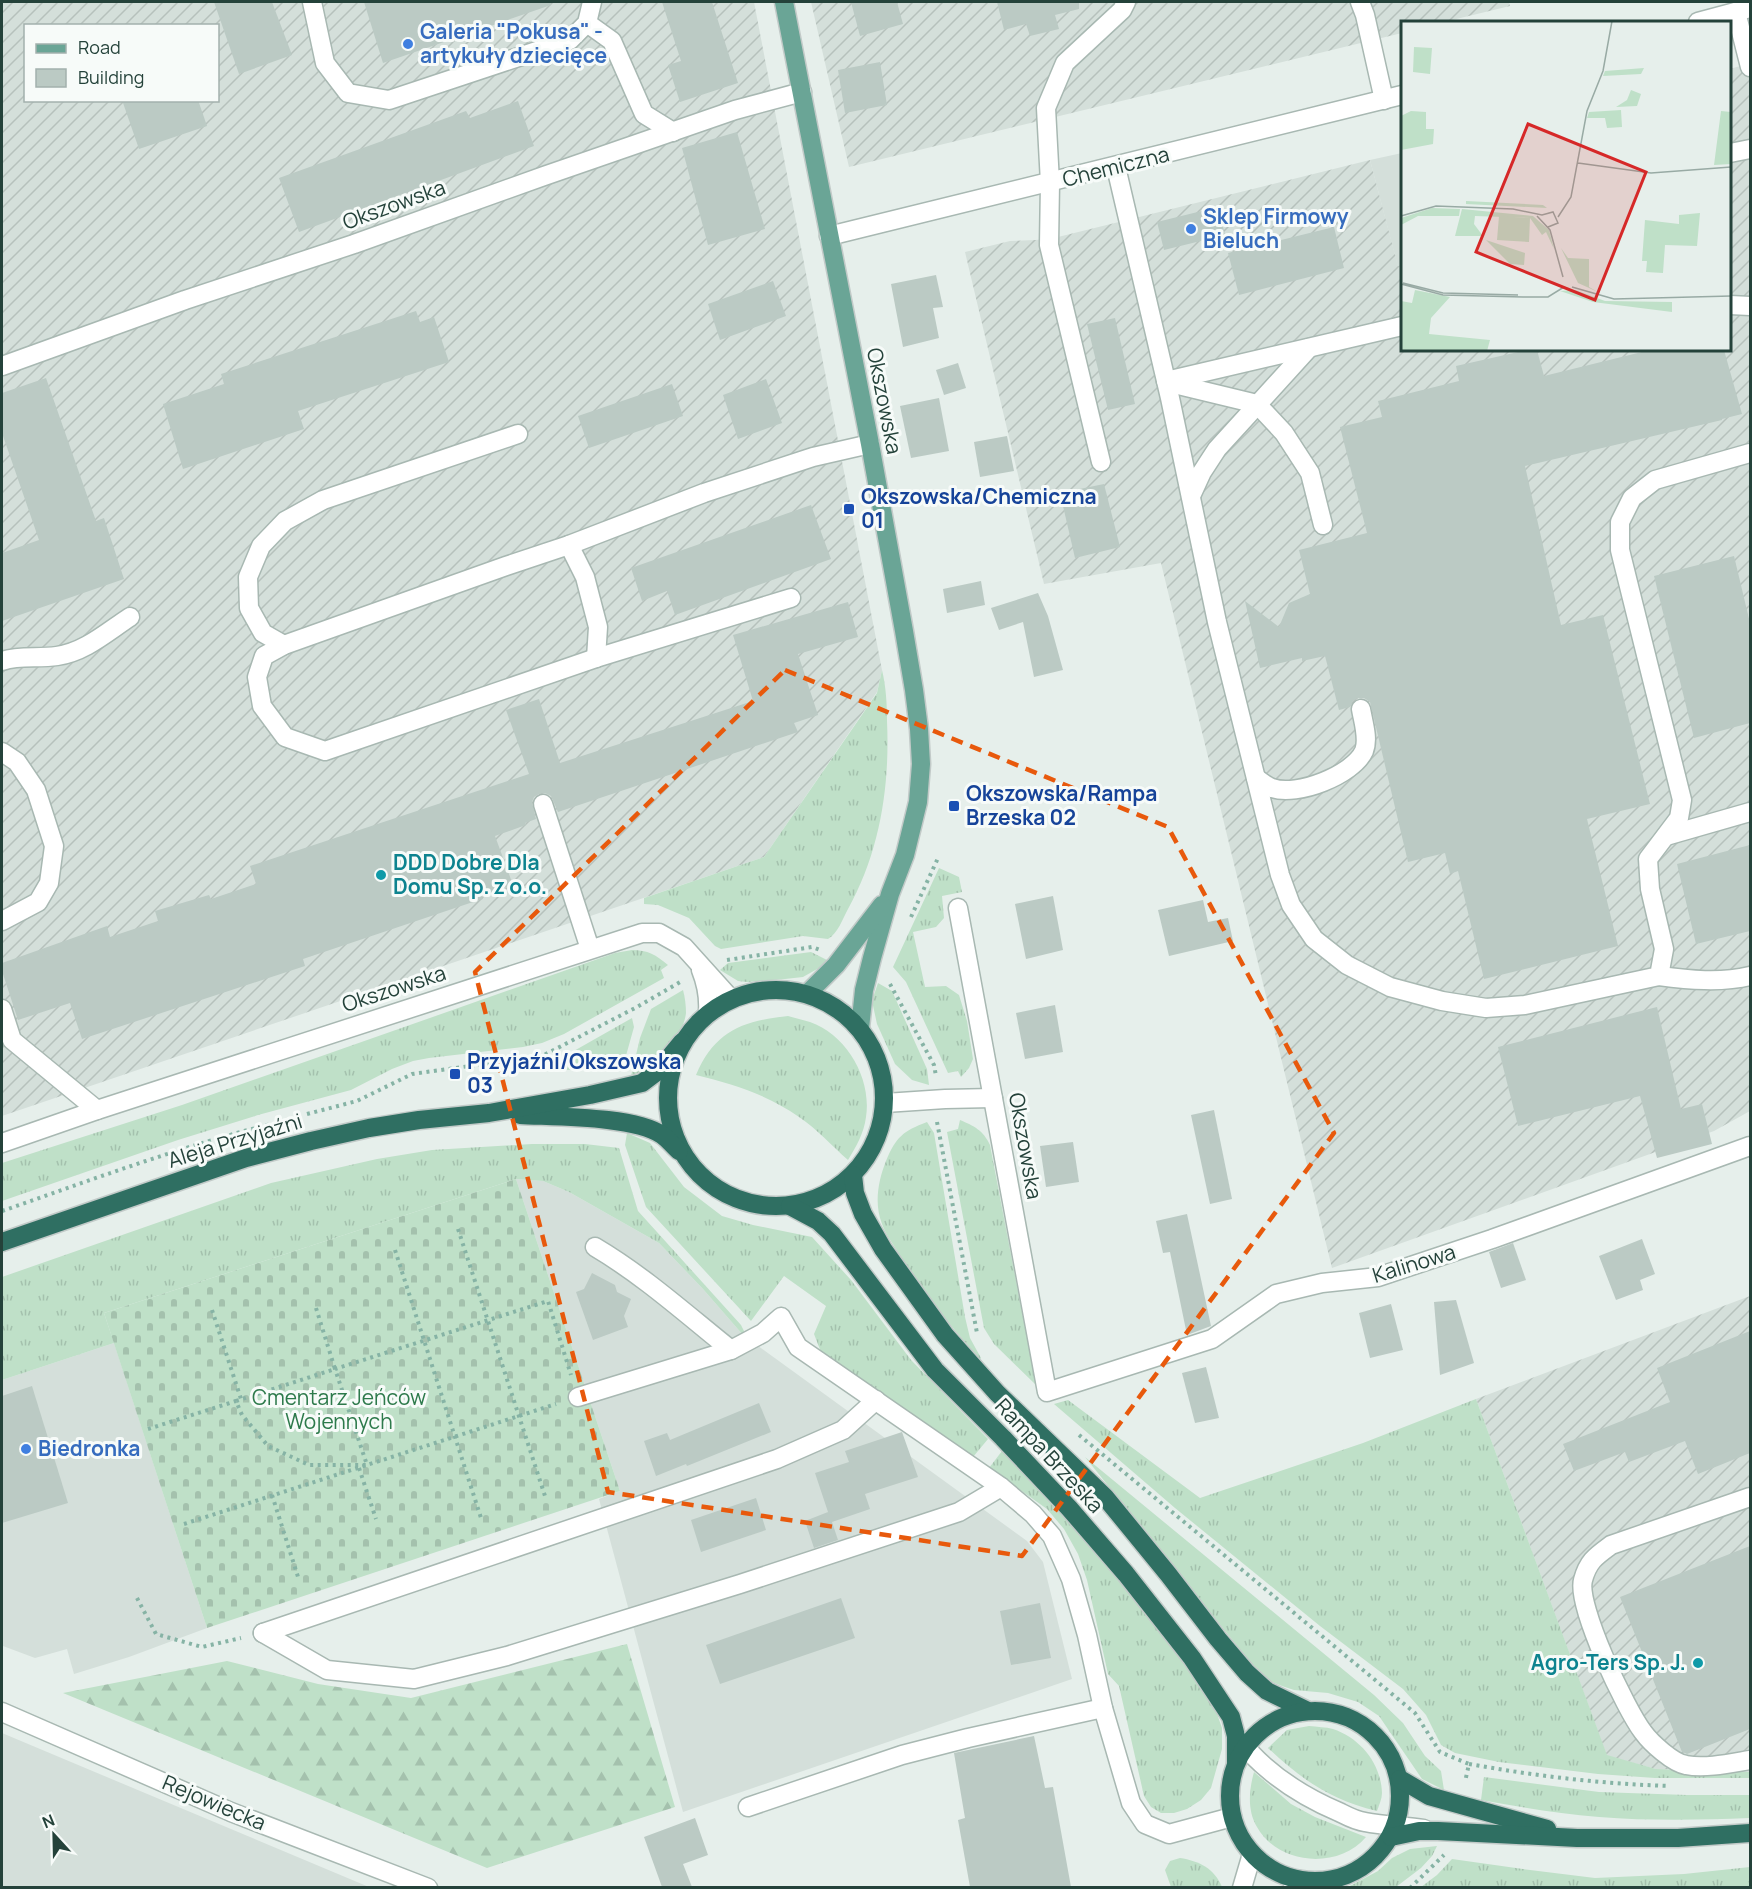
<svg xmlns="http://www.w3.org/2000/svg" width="1752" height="1889" viewBox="0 0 1752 1889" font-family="Manrope,sans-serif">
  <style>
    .built { fill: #d4dfda }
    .industrial { fill: url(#industrial-furrows); fill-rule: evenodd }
    .grass { fill: url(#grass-tufts) }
    .forest { fill: url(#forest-firs) }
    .cemetery { fill: url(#cemetery-stones) }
    .building { fill: #bbcac4 }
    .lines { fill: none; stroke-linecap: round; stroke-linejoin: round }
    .minor-casing { stroke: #a8b8b2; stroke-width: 21 }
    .major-casing { stroke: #c2cac8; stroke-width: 21 }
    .highway-casing { stroke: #c2cac8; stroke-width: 21 }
    .path { stroke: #86b3a5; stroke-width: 4; stroke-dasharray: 3 4.5; stroke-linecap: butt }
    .minor { stroke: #fff; stroke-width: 18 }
    .major { stroke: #6aa596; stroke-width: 18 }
    .highway { stroke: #2f6f62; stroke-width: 18 }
    .marked { fill: none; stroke: #e8590c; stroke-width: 4.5; stroke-dasharray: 12 8; stroke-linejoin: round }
    .shop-dot { fill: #3f7fe0; stroke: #f7fbf9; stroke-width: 2 }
    .transit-dot { fill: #1a4fb4; stroke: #f7fbf9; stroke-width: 2 }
    .culture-dot { fill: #0f9aa8; stroke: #f7fbf9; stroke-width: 2 }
    .labels { text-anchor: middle; stroke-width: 6; stroke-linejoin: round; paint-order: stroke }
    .shop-label { font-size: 21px; font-weight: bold; fill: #366cbe; stroke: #f7fbf9; text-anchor: start }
    .street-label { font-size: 21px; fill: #24423a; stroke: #f7fbf9 }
    .transit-label { font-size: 21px; font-weight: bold; fill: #164399; stroke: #f7fbf9; text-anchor: start }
    .culture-label { font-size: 21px; font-weight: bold; fill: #0d838f; stroke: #f7fbf9; text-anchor: start }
    .park-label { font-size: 21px; fill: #2d7a4b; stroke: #f7fbf9 }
    .inset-road { fill: none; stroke: #98aaa4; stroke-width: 1.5 }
    .view { fill: #d62828; fill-opacity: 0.15; stroke: #d62828; stroke-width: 3 }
    .inset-edge { fill: none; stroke: #24423a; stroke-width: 3 }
  </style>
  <defs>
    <pattern id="industrial-furrows" width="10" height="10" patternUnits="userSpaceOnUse" patternTransform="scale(1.5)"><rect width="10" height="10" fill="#d4dfda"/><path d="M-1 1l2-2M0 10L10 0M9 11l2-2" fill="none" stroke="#b6c1bc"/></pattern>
    <pattern id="grass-tufts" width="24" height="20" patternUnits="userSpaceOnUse" patternTransform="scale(1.5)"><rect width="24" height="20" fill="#bfe0c8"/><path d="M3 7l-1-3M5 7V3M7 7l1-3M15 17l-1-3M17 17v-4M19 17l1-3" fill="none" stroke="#a4c1ad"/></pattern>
    <pattern id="forest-firs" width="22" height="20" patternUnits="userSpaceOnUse" patternTransform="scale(1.5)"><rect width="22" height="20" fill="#bfe0c8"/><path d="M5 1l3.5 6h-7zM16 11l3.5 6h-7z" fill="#a4c1ad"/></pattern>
    <pattern id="cemetery-stones" width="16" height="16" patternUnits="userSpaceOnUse" patternTransform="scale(1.5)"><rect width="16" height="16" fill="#bfe0c8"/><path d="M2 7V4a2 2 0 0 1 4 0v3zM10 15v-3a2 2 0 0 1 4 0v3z" fill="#a4c1ad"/></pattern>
  </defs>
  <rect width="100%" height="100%" fill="#e6efeb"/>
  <g class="built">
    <path d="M1402,153v112l-4,2 -28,-107z"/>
    <path d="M516,1179l27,2 26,11 90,51 44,46 40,46 284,206 16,21 29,117 -389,133 -84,-313 21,-8z"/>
    <path d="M114,1343l93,285 -78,29 -55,17 -7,-25 -32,9 -32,-12 -1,-266z"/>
    <path d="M2,1733l69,29 298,125h-367z"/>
  </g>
  <g class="industrial">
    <path d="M2,2h752l128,668 -5,22 -113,165 -762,259zM26,26h192v74h-192z"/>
    <path d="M811,2h698l1,4 -66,16h-42v11l-553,134z"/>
    <path d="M1750,63v1048l-36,20 -382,137 -171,-705 -117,21 -79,-332 45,-11 26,-1 22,-3 312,-77 28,106 4,-1v85h328v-281z"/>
    <path d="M1750,1296v476l-94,-3 -49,-13 -131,-357z"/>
  </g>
  <g class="grass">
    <path d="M882,670c4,17 5,33 5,51 3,65 -7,131 -39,188 -6,11 -10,24 -20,30l-25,-3 -82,13 -6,-3 -26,-28 -31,-13 -14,-1v-6l120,-41 113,-164z"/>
    <path d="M939,868l20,9 3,15 -20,4 2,22 -8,9 -23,5 12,55 21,-1 13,9 8,26 6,38 -4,9 -8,9 -3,-6 -10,2 -42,-91 -13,-15z"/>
    <path d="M632,950c16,0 24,5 36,15l-7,5 3,8 -100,56 -22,9 -19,4 -94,11 -16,3 -21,8 -41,21 -93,25 -80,25 -176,61v-38l180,-58 433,-152z"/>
    <path d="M811,952l16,8 -8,8 -16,9 -18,2 -38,3 -9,-1 -18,-11 8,-7z"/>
    <path d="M878,983l14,8 35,78 2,16 -17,-5 -17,-16 -18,-40 -5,-23z"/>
    <path d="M683,990c2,7 3,16 3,23 -3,26 -32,54 -55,63l9,-38 11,-29z"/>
    <path d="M788,1016c7,2 15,4 22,6 37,13 62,57 56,95 -2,16 -10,30 -18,43 -16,-14 -31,-31 -49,-43 -31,-22 -66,-33 -103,-42 19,-44 46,-54 92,-59z"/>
    <path d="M632,1018l2,9 -12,43h-98l1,-3 22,-4 18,-7z"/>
    <path d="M960,1120c14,6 23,10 30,25l46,240 -42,-41 -10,-16 -37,-196 11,-3z"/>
    <path d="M927,1122l7,11 31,184 5,21 11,20 -1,1c-31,-35 -61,-70 -84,-110 -5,-8 -11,-16 -14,-25 -8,-20 -4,-43 4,-63 10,-24 17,-30 41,-39z"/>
    <path d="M627,1133l23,10 34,44 38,29 31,9 59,12 39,43 60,80 77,79 -15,18 -152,-105 -7,-18 12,-28 -42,-30 -33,45 -105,-114 -21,-62z"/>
    <path d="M532,1144h53l34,4 19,63 103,114 3,6 -1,4 -40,-46 -44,-46 -90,-51 -26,-11 -27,-2 -412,134 10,30 -112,37v-103l269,-94 106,-24 55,-9z"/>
    <path d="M1476,1399l131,356 49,14 94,3v6h-95l-57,-4 -99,-12 -44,-9 -14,-8 -15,-30 -23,-26 -83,-63 -145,-118 -121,-104 14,-4 132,98 163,-55z"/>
    <path d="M1002,1451l53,52 92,108 55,78 14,22 6,17v21l-11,39 -10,12 -14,9 -13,4h-13l-10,-6 -7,-11 -25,-110 -11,-12 -21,-94 -9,-26 -14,-25 -17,-20 -58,-41z"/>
    <path d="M1085,1457l289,238 29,28 22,33 16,15 3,19 -22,-11 -43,-63 -21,-14 -30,-9 -34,-3 -12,-4 -10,-4 -21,-19z"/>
    <path d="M1309,1726c8,1 17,1 24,3 27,9 48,34 49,64 0,6 -3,12 -5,18 -46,-11 -75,-31 -109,-63l19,-18z"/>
    <path d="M1254,1772l37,32 24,13 51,20c-28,33 -88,28 -109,-10 -10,-17 -8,-37 -3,-55z"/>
    <path d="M1484,1777l115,15 88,3h63v23c-50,2 -101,3 -151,-1 -40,-3 -79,-10 -118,-17z"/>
    <path d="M1437,1846l-5,10 -11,12 -25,19h-48l30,-16 14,-13 18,-9z"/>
    <path d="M1180,1858c19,3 34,10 42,29h-51l-6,-17 5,-9z"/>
    <path d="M1452,1859l71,10 72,9 89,-4 66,-7v20h-329l16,-12z"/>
  </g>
  <path class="forest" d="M627,1644l48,163 -188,61 -424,-175 164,-32 91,23 93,14z"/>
  <path class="cemetery" d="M516,1179l104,312 -413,137 -103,-315z"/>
  <g class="building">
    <path d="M214,2h58l20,53 -53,19z"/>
    <path d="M364,2h186l1,3 -168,58z"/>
    <path d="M662,2h50l26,81 -58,19 -12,-37 13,-4z"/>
    <path d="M851,2h46l6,22 -43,12z"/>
    <path d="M997,2h82v7l-24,6 4,14 -29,7 -4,-12 -22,6z"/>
    <path d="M880,62l7,43 -42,8 -7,-43z"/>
    <path d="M122,100h76l9,26 -68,23z"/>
    <path d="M518,101l16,45 -235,86 -20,-54 187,-67 4,7z"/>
    <path d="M737,132l28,97 -57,16 -26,-97z"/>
    <path d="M1218,207l7,28 -61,15 -7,-28z"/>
    <path d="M1334,227l10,41 -105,27 -11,-42z"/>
    <path d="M936,275l7,32 -10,1 6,30 -36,9 -12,-63z"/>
    <path d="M773,281l13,35 -66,24 -12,-36z"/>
    <path d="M416,311l4,11 14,-5 15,45 -151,49 6,18 -121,40 -20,-65 61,-20 -3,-10z"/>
    <path d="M1115,318l20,86 -27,6 -21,-86z"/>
    <path d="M1527,350h10l7,26 106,-26h74l18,64 -20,5v1l-197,46 36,159 42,-10 47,189 -63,15 31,127 -134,33 -26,-108 -8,3 -5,-21 -37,9 -38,-160 -6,-4h-6l-5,3 -3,6 -11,3 -14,-54 -23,5v-3l-42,10 -15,-67 34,26 10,-24 21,-9 -11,-44 68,-17 -27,-106 42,-10 -4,-16 81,-20 -3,-15z"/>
    <path d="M958,363l8,25 -22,7 -8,-25z"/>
    <path d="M46,378l50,143 8,-3 20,61 -122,42v-68l37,-13 -37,-107v-40z"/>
    <path d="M766,379l16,44 -44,16 -15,-44z"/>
    <path d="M672,384l11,32 -94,32 -11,-32z"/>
    <path d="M939,398l10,53 -38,7 -11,-52z"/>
    <path d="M1007,436l7,35 -34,6 -6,-35z"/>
    <path d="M1104,484l16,63 -45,11 -15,-65z"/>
    <path d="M811,505l20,54 -156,56 -8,-24 -25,10 -11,-33z"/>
    <path d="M1734,556l16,67v100l-56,15 -40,-162z"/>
    <path d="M981,581l4,24 -38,8 -4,-24z"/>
    <path d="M1038,593l10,23 15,54 -29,7 -11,-55 -24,8 -8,-22z"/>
    <path d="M848,602l10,35 -60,17 20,61 -24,8 4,9 -240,80 -7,-16 -6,-3 -6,1 -5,3 -2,5 4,17 -11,4 1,2 -31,11 18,49 -31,11 1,3 -13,4 -167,56 2,7 -223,73 -12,-36 -52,17 -16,-49v-8l105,-37 3,11 48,-16 -3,-10 54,-16 2,4 45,-15 -6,-18 279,-92 -23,-64 33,-11 21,64 193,-62 -20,-66z"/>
    <path d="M1750,845v86l-54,13 -19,-80z"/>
    <path d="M1053,896l10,54 -37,9 -11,-55z"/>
    <path d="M1203,900l5,22 20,-4 5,23 -64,15 -11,-46z"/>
    <path d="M1055,1005l8,47 -38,7 -9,-46z"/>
    <path d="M1657,1007l24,102 21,-5 10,40 -55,14 -17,-62 -122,30 -20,-79z"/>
    <path d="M1214,1110l18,89 -22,5 -19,-89z"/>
    <path d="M1073,1142l6,40 -33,5 -6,-41z"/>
    <path d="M1187,1214l24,112 -24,9 -17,-83 -7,1 -7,-32z"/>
    <path d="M1642,1239l13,35 -15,6 3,10 -27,10 -17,-44z"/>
    <path d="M1513,1243l13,37 -25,8 -12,-36z"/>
    <path d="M592,1273l23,12 2,7 14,7 -7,17 4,11 -35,13 -17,-48 8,-3z"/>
    <path d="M1456,1300l18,63 -34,12 -6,-73z"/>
    <path d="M1391,1304l12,46 -33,8 -11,-45z"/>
    <path d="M1750,1331v122l-52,21 -13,-33 -56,21 -4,-10 -51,19 -11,-27 107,-42 -13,-34z"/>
    <path d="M1206,1367l13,51 -24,5 -13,-50z"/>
    <path d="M32,1386l36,117 -66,20v-127z"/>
    <path d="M759,1403l12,29 -84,34 -1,-2 -30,12 -12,-35 23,-8 3,7z"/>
    <path d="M902,1432l16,45 -53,17 5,15 -38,13 6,18 -24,8 -9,-27 23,-9 3,9 -16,-48 34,-11 -4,-11z"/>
    <path d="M756,1498l10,32 -65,22 -10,-32z"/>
    <path d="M1750,1546v183l-63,25 -2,-1 -3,-1 -62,-155z"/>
    <path d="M841,1598l14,40 -135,46 -14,-39z"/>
    <path d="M1040,1603l11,55 -40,7 -11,-54z"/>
    <path d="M1034,1736l11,52 8,-1 18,100h-101l-12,-67 7,-2 -11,-65z"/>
    <path d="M695,1818l13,37 -25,9 9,23h-30l-18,-50z"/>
  </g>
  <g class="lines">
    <defs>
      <g id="minor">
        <path d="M312,2l13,61 23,30 41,7 181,-60 17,-17 5,-21"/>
        <path d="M1360,2l5,13 19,85"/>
        <path d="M1736,12l14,55"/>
        <path d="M1698,22l52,-14"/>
        <path d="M587,23l25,18 32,73 29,18"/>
        <path d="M1730,153l20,-4"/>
        <path d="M1116,167l54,231 47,224 63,253 11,30 23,34 33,26 43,22 52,14 44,7 39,-3 134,-29 5,-27 -14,-60 -2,-30 31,-41 3,-18 -62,-250v-28l12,-24 23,-18 95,-27"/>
        <path d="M829,236l573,-141"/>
        <path d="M1730,305l20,1"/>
        <path d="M2,366l183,-66 169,-56 190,-68 191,-66 67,-18"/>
        <path d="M1166,381l236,-55"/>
        <path d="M1170,383l87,21 27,29 26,40 13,52"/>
        <path d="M1101,462l-52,-217 1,-62 -4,-75 19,-45 57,-53 4,-8"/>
        <path d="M1191,496l11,-24 15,-23 92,-101"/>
        <path d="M569,545l16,32 13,50 -2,31"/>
        <path d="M791,598l-195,60 -271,93 -40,-14 -23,-31 -5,-29 7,-21 20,-11 222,-79 63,-21 135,-52 109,-36 57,-13"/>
        <path d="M284,645l-21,-12 -14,-25 -1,-31 13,-31 24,-25 38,-21 195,-66"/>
        <path d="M2,661c18,-6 36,-2 55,-5 28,-4 50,-24 73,-39"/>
        <path d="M2,752l15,10 19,28 18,56 -5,37 -11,19 -36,19"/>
        <path d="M1256,778c5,3 10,8 16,10 25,9 81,-13 92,-37 5,-12 -1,-30 -3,-42"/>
        <path d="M543,804l47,145"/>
        <path d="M1666,836l84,-24"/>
        <path d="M958,908l89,484 165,-53 64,-45 46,-11 56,-6 114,-38 258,-93"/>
        <path d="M701,970c6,15 8,27 7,42"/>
        <path d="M1659,976c30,4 62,7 91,0"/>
        <path d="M2,1009l10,31 85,70"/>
        <path d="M885,1103l60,-4 48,-1"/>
        <path d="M2,1143l95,-33 545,-177h17l25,14 46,51"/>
        <path d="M595,1247c49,29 91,67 136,103"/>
        <path d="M578,1397l153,-47 32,-17 18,-16 17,30 203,140 32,27 19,22 19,43 16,56 16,73 28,95 14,21 24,10 63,-17"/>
        <path d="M1750,1497l-139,48c-15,11 -23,16 -28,35 -7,25 43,130 60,152 8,11 30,31 43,33 19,4 46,-2 64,-5"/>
        <path d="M263,1633l64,37 87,9 93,-23 233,-72 219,-72 42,-25"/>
        <path d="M263,1633l514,-174 66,-29 33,-30"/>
        <path d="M2,1712l229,100 197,76"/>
        <path d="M1236,1736c27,35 63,59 103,76 8,4 17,9 26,10 19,4 40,4 59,7"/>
        <path d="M748,1807l154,-52 66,-17 135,-30"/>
        <path d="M1242,1888l10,-34"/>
        <path d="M1293,1888l6,-8"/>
      </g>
      <g id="major">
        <path d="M784,2l86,442 34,187 10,59 5,39 2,35 -3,38 -13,53 -15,39 -18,64 -8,32 -4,38"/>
        <path d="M808,993l28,-28 46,-60"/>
      </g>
      <g id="highway">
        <circle cx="776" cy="1098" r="108"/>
        <path d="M520,1115c36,2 114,1 142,20 6,4 11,11 17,16"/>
        <path d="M853,1175l2,18 8,21 20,35 62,86 52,58 108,104 63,77 50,65 29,34 20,18 39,19"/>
        <path d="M790,1206l28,15 14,13 103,136 68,68 66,70 57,66 66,84 39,59 5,19v26"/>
        <path d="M2,1242l244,-84 65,-17 58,-13 50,-8 70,-7 101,-18 52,-12 16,-12 24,-29"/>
        <circle cx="1315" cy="1796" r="85"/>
        <path d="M1400,1779l29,17 118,33"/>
        <path d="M1391,1837l28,-6h19l139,7h101l72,-5"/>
      </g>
    </defs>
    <use href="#minor" class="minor-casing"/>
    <use href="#major" class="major-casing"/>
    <use href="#highway" class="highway-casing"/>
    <g class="path">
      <path d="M911,917l27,-59"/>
      <path d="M727,960l85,-13 8,3"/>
      <path d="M890,984l44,81 2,11"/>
      <path d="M307,1114l50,-13 55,-27 130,-18 95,-49 43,-25"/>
      <path d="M937,1122l40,211"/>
      <path d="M2,1211c89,-31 177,-64 269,-87"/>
      <path d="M458,1229l87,267"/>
      <path d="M395,1250l86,268"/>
      <path d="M316,1308l19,61 -99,32 6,14 26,31 41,19h58l-32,-96 213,-68 23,74"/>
      <path d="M212,1310l29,89"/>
      <path d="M148,1429l88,-28"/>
      <path d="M1079,1435l336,278 25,39 29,12 -4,18"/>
      <path d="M359,1468l17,51"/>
      <path d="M272,1495l27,85"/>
      <path d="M184,1524l372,-120"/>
      <path d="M137,1598l19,36 46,13 39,-9"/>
      <path d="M1469,1764c67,12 133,20 201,22"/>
      <path d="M1410,1888l34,-33"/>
    </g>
    <use href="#minor" class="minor"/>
    <use href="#major" class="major"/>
    <use href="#highway" class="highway"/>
  </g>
  <path class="marked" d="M785,670l383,157 166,306 -312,423 -414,-64 -133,-520z"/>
  <g class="shop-dot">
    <circle cx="408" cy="44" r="6"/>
    <circle cx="1191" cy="229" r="6"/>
    <circle cx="26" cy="1449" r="6"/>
  </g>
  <g class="transit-dot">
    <rect x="843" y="503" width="12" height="12" rx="3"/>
    <rect x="948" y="800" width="12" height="12" rx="3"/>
    <rect x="449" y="1068" width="12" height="12" rx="3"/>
  </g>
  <g class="culture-dot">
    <circle cx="381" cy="875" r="6"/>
    <circle cx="1698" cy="1663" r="6"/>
  </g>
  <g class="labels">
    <g class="shop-label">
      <text x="420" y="39">Galeria "Pokusa" -<tspan x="420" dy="24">artykuły dziecięce</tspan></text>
      <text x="1203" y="224">Sklep Firmowy<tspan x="1203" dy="24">Bieluch</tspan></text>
      <text x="38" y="1456">Biedronka</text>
    </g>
    <g class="street-label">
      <text transform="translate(1116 167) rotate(-14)" y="7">Chemiczna</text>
      <text transform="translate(394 205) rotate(-20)" y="7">Okszowska</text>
      <text transform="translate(884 401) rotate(79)" y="7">Okszowska</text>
      <text transform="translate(394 989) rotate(-18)" y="7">Okszowska</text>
      <text transform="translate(235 1141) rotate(-17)" y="7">Aleja Przyjaźni</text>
      <text transform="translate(1025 1146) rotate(80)" y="7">Okszowska</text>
      <text transform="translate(1414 1264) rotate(-17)" y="7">Kalinowa</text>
      <text transform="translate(1049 1456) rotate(47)" y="7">Rampa Brzeska</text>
      <text transform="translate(214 1803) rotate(23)" y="7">Rejowiecka</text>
    </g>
    <g class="transit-label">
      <text x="861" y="504">Okszowska/Chemiczna<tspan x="861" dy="24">01</tspan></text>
      <text x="966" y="801">Okszowska/Rampa<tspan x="966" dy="24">Brzeska 02</tspan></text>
      <text x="467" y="1069">Przyjaźni/Okszowska<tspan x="467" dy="24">03</tspan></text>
    </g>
    <g class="culture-label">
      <text x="393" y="870">DDD Dobre Dla<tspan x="393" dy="24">Domu Sp. z o.o.</tspan></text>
      <text x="1686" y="1670" text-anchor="end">Agro-Ters Sp. J.</text>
    </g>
    <g class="park-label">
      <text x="339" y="1405">Cmentarz Jeńców<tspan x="339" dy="24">Wojennych</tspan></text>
    </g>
  </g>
  <g transform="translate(1401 21)">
    <rect width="330" height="330" fill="#e6efeb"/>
    <path d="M13,26l18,1 -2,26 -17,-2zM243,47l-3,6 -38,2 2,-5zM230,69l10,4 -4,12 -21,1 11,-7zM220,89l1,17 -15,1 -2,-10h-18l2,-6zM10,90l15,1v17h8l-1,15 -32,6v-34zM320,90l10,1v52l-17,1zM65,180l77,4 4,3 -81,-4zM31,187l28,1 -1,7h-41l-17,9v-7zM61,188l71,7 16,14 5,19 -8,-17 -4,3 -12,-17 -55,-2 -1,8 9,12h-28zM299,192l-3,33 -32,-1 -2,28 -17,-1 1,-11h-5l3,-41 34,4v-9zM160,227l7,10 21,1v28l9,5 -20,-9zM14,269l35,7 -19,21 -2,16 61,6 -3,11h-86v-50l11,2zM174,269l30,11 67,1v10l-79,-10 -33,-11z" fill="#bfe0c8"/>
    <path d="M85,219l39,13 -1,12 -14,-1z" fill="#bfe0c8"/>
    <path d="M98,195l31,2 -1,24 -32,-2z" fill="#bfe0c8"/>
    <path class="inset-road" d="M177,142l73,10 80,-6M0,195l35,-10 77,3 29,6 11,-3 5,11 -10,4M136,195l13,14 13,47M157,196l13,-20 16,-86 16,-40 9,-50M2,262l40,10 75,2M0,263l42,11 80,2h25l16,-10M171,266l42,12 117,-3"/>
    <path class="view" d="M127,103l118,48 -51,128 -119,-48z"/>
    <rect width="330" height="330" class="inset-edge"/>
  </g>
  <rect width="1752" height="1889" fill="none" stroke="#24423a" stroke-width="6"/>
  <rect x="24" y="24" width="195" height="78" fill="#f7fbf9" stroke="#a3b1ad" stroke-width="1.5"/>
  <rect x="36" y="44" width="30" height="9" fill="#6aa596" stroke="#a3b1ad" stroke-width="1.5"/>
  <text x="78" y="54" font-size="18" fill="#24423a">Road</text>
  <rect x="36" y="69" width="30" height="18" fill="#bbcac4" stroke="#a3b1ad" stroke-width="1.5"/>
  <text x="78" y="84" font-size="18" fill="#24423a">Building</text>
  <g transform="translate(54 1835) rotate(338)" stroke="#f7fbf9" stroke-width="4.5" paint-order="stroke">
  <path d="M0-4.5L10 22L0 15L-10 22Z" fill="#24423a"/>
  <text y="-9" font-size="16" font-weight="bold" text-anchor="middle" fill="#24423a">N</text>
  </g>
</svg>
